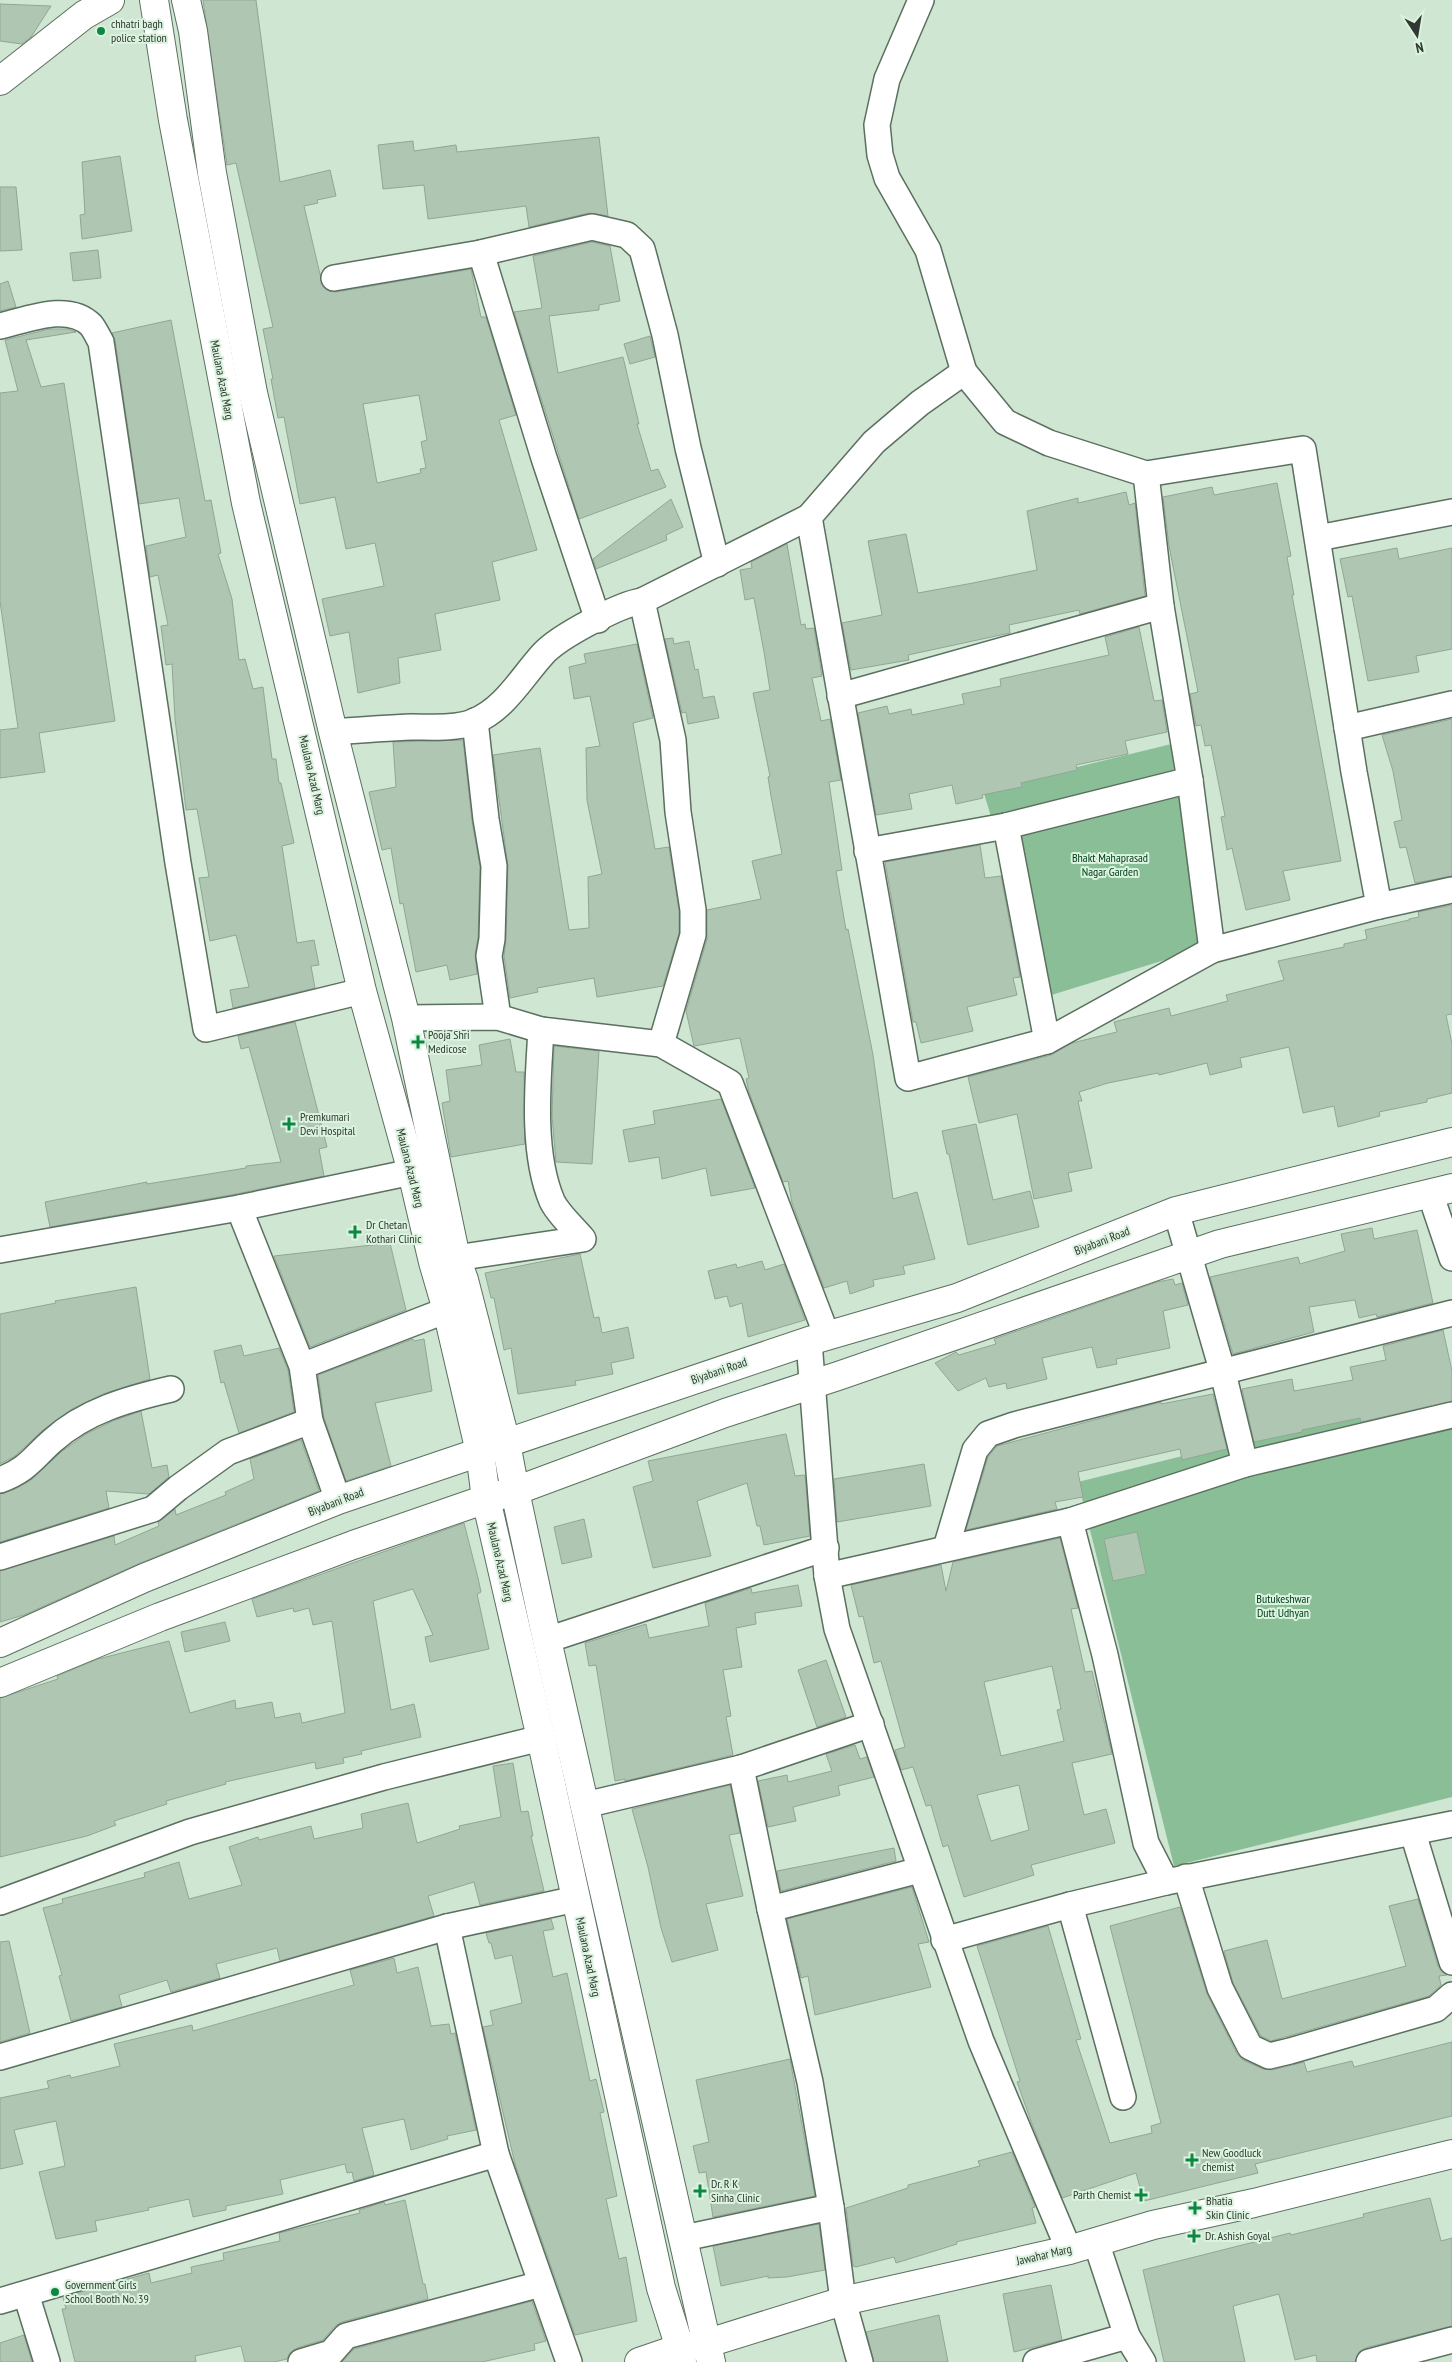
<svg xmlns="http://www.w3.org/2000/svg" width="1452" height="2362" viewBox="0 0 1452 2362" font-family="'PT Sans Narrow',sans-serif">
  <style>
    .green { fill: #8abe96 }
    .building { fill: #afc6b3; stroke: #90a794; fill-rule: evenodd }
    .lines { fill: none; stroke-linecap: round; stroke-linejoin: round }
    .minor-casing { stroke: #5b705f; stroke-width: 28 }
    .tertiary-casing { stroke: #5b705f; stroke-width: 30 }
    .secondary-casing { stroke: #5b705f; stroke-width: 30 }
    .minor { stroke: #fff; stroke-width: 25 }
    .tertiary { stroke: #fff; stroke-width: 28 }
    .secondary { stroke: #fff; stroke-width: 28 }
    .poi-dot { fill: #0c8843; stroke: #dbf3df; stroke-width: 2 }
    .labels { text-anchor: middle; stroke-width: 4; stroke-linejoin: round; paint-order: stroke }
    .poi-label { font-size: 12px; fill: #2f3931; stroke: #dbf3df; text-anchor: start }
    .street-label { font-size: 12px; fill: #2f3931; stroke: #dbf3df }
    .park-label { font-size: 12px; fill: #00401b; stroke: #dbf3df }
  </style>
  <rect width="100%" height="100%" fill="#cee6d2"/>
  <g class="green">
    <path d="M1192,739l31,205 -26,6 -152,47 -62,-207z"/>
    <path d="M1452,1389v408l-278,69 -96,-384z"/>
  </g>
  <g class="building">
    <path d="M203,0h53l24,182 50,-12 6,26 -19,4 1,3 -14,3 19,81 6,4 7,1 135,-23 10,48h5l30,98 -17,5 38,130 -45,12 8,38 -65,14 6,36 -43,8 2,25 -42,10 -9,-61 -19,4 -8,-37 62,-13 -9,-43 -29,6 -11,-52 -35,7 -16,-87 -6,1 -7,-39h2l-10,-50 10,-2 -37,-164 -9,2zM419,395l8,45 -6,2 5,26 -6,1 1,4 -44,10 -14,-79z"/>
    <path d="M0,4l51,2 -20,31 -9,7 -22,-3z"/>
    <path d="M599,137l9,79 -19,-3 -60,14 -3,-21 -98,13 -4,-34 -41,4 -5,-44 35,-4 1,10 42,-6 1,7z"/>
    <path d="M120,156l12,75 -50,8 -2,-24 5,-1 -3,-52z"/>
    <path d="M0,187h16l6,63 -22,1z"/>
    <path d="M592,242l18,4 10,55 -21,4v5l-50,6 9,57 65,-16 16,67h-2l14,47 7,-2 8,18 -87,32 -65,-207 28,-4 -9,-52z"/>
    <path d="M98,250l3,28 -28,3 -3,-28z"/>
    <path d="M8,281l8,26 -16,4v-27z"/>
    <path d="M171,320l34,181 6,-1 10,53 -3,1 14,45 7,61 6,-1 8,30 10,-2 9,72h4l3,24h2l13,60 -12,3 15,97 17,-3 5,25 -8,1 4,22 -82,20 -3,-18 19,-3 -13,-52 -26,6 -11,-63 10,-1 -12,-68 -11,1 -11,-91 -3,-55 -6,1 -5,-39 7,-1 -10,-50 -8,2 -4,-31 40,-9 -7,-39 -40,6 -24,-164 -3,-7z"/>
    <path d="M49,329h19l8,3 -50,8 15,47 23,-4 51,338 -76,12 6,39 -45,6v-48l18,-2 -18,-127v-208l18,-2 -13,-51z"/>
    <path d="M650,336l5,21 -25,7 -6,-20z"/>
    <path d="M1277,483l14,73 -4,1 7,38h-2l49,266 -58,10 7,29 -44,10 -14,-62 -5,2 -6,-33 4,-1 -14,-71 -6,1 -4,-21 -5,1 -6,-32 8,-2 -29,-146 -6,-49 49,-10 2,8z"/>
    <path d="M1126,492l3,13 6,-2 10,93 -65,18 -1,-4 -70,15 1,8 -102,22 1,5 -58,10 -9,-47 40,-8 -14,-74 38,-7 12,59 55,-10 64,-13 -10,-59 51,-13v5z"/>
    <path d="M671,499l12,28 -17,8 1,5 -71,29 -3,-10z"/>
    <path d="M787,544l14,81 4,-1 1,5 8,-1 8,48 -10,2 9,43 9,-2 11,61 -12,2 13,88 -6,1 10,59 2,-1 25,126 20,144 24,-7 18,67 -32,7 2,8 -32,6 1,6 -24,8 -3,-13 -23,7 -32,-85 -4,-22 -5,1 -34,-90 -3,-13 3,-1 -9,-40 -46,8 -8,-35 21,-72v-29l54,-11 -9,-38 30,-7 -11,-58 -3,-19 2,-1 -17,-83 17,-3 -6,-38 -10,-54 -9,2 -5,-30 12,-2 -1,-6z"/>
    <path d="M1397,548l2,11 53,-11v101l-36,7 3,16 -51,9 -16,-85 -4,1 -8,-38z"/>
    <path d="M1139,627l15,74 8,-1 5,32 -42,9 3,13 -52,11 1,5 -56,13 1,4 -40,8 1,3 -27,6 -4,-19 -43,9 3,15 -36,6 -18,-102 29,-7 2,8 22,-5 1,6 52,-11 -2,-10 39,-8 -1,-7 109,-24 -4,-18z"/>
    <path d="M673,638l1,6 15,-3 6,29 3,-1 5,29 11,-2 5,22 -31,6 -2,-12 -4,1 -17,-74z"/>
    <path d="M637,644l16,74 -20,5 22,126 14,-2 10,64v22l-16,53 -66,11 -3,-19 -57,10 1,4 -28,6 -6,-42 2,-17 2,-73 -15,-111 47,-7 29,182 20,-2 -1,-51 14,-3 -15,-74 -1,-52 14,-2 -10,-50 -16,3 -5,-32 17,-4 -2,-9z"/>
    <path d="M1452,719v157l-37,7 -9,-36 -6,1 -6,-26 8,-2 -9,-49 -11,-36z"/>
    <path d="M463,740l9,81 8,46 -2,71 -3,16 2,20 -27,6 -3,-15 -31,7 -13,-69 -3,1 -9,-56 -9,2 -13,-58 27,-5 -3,-45z"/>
    <path d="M980,845l5,33 16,-2 19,101 -7,1 4,17 -50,12 6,24 -52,12 -5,-21h-3l-28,-160z"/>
    <path d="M1452,905v109l-6,1 6,29v49l-25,6v3l-48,10 1,4 -42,11 -4,-21 -31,7 -14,-66 -49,11 2,9 -32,8 -3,-12 -48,12 -1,-2 -50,10 -29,9 3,9h-4l14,67 -24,5 4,18 -38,8 -17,-85 -38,9 -11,-46 83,-22 21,-12 45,-11 -3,-10 55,-14 2,8 57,-15 -2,-6 58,-15 -6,-19 66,-14v-3l23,-5 -2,-9 44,-10v-1l10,-2 -1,-5z"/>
    <path d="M295,1022l32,125 -8,2 5,27 -88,18 -186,33 -5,-25 102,-20v2l99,-16v-2l35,-4 -32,-115 -8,2 -3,-13z"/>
    <path d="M510,1039l6,33h8l1,72 -74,13 -9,-54 8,-2 -4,-31 36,-5 -3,-20z"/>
    <path d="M554,1046l45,5 -7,113 -36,-2 -4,-46z"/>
    <path d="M721,1099l34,89 -44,8 -5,-28 -44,11 -3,-22 -30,5 -6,-32 32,-6 -2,-13z"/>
    <path d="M976,1124l17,76 37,-9 9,36 -71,18 -19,-91h-2l-5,-23z"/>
    <path d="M1372,1228l2,11 43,-9 16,73 -56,14 -1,-3 -17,4 -4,-18 -46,7 5,25 -81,22 -23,-77 88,-20 2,7 45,-13 -4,-17z"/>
    <path d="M390,1243l16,67 -96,37 -36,-91z"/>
    <path d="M580,1254l14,64 5,-1 3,16 26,-6 6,31 -23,5 2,11 -38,7 1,4 -58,9 -7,-46 -7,2 -10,-52h-3l-6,-25z"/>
    <path d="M762,1261l3,9 19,-6 21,56 -57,17 -6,-34 -12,4 -3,-11 -12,3 -7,-28 28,-7 1,4z"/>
    <path d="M1173,1279l2,6 7,-2 6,22 -25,6 7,37 -54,11 1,5 -20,4 -5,-21 -50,11 5,21 -40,10 -1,-6 -17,4 -3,-9 -28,13 -23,-28 21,-11 3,3 37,-11 -2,-5 163,-57z"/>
    <path d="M136,1287l14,92 -47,15 -31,15 -29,21 -28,26 -15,8v-150l56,-11 -1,-2z"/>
    <path d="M1443,1330l9,41v30l-91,21 -1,-4 -58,12v2l-48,10 -12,-53 50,-10 2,12 59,-11 -3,-13 36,-7 -3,-14z"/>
    <path d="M413,1339l1,2 10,-2 8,52 -57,12 16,63 -45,15 -22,-63 -6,-43z"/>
    <path d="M241,1345l3,11 35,-8 9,22 6,42 -55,21 -15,-51 -3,1 -7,-32z"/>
    <path d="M1213,1394l14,55 -45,11 -2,-11 -102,23 5,25 -28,5 2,7 -91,21 22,-73 9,-11 164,-44v2z"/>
    <path d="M141,1411l11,57 15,-3 2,12 -20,17 -43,-3 3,17 -109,34v-48l15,-5 16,-9 30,-28 25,-18 27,-13z"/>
    <path d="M786,1434l9,42 10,-1 5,61 -46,9 -4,-19h-3l-10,-43 -50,18 14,55 -58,12 -20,-81 20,-6 -5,-20z"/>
    <path d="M301,1440l18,51 -181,73 -114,51 -24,7v-51l114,-35 1,9 44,-19 -1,-4 17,-13 1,6 50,-20 -1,-3 29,-13 -4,-20z"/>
    <path d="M924,1464l7,42 -94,16 -3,-43z"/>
    <path d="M584,1519l8,38 -30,7 -8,-37z"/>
    <path d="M464,1523l14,55 3,14 -4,2 12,55 -59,13 -5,-25 8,-2 -20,-46 -40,12 18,109 23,-6 7,33 -60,14 1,3 -19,4 1,5 -28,6 -1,-7 -90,20 1,2 -60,17 1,3 -53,17 2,4 -29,11 -87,21v-159l58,-19 -1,-3 41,-17 71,-18 21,72 45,-13 1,9 36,-7 3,16 25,-5 2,10 43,-10 -13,-92 -19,4 -4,-17 -15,4 -1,-4 -36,9 -5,-18z"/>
    <path d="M1137,1532l9,42 -33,7 -9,-42z"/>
    <path d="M1060,1538l18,70 -7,1 14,63 7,-1 20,83 -40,9 12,52 22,-6 9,34 -84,22 3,10 -70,22 -16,-52 -5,2 -12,-42 -5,1 -13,-39 -12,3 -6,-20 10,-3 -24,-86 -7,2 -11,-47 -4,1 -8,-32 90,-20 5,26 7,-29zM1052,1666l9,43 -4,1 7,31 -63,15 -17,-74zM1019,1785l10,45 -38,11 -14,-46z"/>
    <path d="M798,1585l4,21 -47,7 1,11 -20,4 6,39 -19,3 8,46 -5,1 7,38 -108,26v-2l-10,2 -19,-116 -7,1 -4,-23 61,-19 3,14 60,-12 -4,-23 46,-15 1,5z"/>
    <path d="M225,1622l5,19 -45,11 -4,-20z"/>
    <path d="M826,1660l20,57 -29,10 -19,-57z"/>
    <path d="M855,1745l5,14 7,-2 7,20 -36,9 2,9 -47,12 3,14 -28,6 -10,-46 29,-6 1,7 44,-11 -6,-17z"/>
    <path d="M513,1763l8,49 7,-1 5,25h-2l13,55 -64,14 -6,-23 -46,14 6,20 -154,45 -3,-13 -61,16 4,14 -49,14 -4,-12 -48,15 3,12 -51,14 -12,-45 3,-1 -19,-67 20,-5 -1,-4 83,-22 -1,-4 35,-11 10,37 53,-14 -13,-38 29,-10 1,3 52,-14 3,13 49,-11 -2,-14 47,-11 9,40 43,-14 -1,-3 42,-9 -8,-51z"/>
    <path d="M730,1785l10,48 -11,2 14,61 -37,8 12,46 -46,12 -11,-34 -13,-61 -16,-58z"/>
    <path d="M894,1848l2,13 -115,30 -4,-20z"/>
    <path d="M912,1887l17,55 -11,2 13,43 -116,28 -7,-39 -7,2 -14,-59z"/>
    <path d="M1418,1899l20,67 9,9 -8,1 2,9 -12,11 -158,45 -10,-5 -28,-53 -9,-32 43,-11 15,59 124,-33 -17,-60z"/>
    <path d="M1180,1907l27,87 30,60 6,6 20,9 9,1 32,-8 3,10 45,-11 2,6 98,-25v74l-197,48 3,9 -114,28 -8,-28 -74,25 -30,-74 -15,-42 3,-1 -43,-135 71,-20 33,113 -5,1 34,103 42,-10 -1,-7 10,-3 -51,-197z"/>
    <path d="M551,1919l3,10 -11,2 10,46 14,-4 23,108 6,-2 8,33 -4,1 17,83 -11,3 13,60 7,-2 11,64 -62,14 -60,-171 -32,-137 10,-2 -3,-14 32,-8 -10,-48 -17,4 -4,-16h-2l-3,-10z"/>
    <path d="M9,1941l21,92 -30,9v-100z"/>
    <path d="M394,1958l3,15 21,-6 13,59 18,-2 2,10 4,-1 21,97 -29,6 1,3 -37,11 -7,-31 -42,9 12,47 -20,6 -2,-9 -5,1 -2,-9 -65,16 3,14 -57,12v4l-33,7 -4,-18 -41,9 1,2 -54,11 2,10 -41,8 -17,-67 26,-6 -9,-45 -42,9 9,34 -23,5v-71l49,-10 -2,-7 23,-6 1,3 49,-12 -6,-22 78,-19 1,6 161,-46 -4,-15z"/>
    <path d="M790,2059l25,137 -102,21 -7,-45 -7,1 -6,-27 16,-4 -13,-62z"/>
    <path d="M1012,2152l23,55 -3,1 4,15 -80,19 1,2 -61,19 -2,-6 -38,10 -3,-1 -7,-58 62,-20v-3l72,-19 -2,-5z"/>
    <path d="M1430,2198l11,43 11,-3v88l-87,22 -6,4 -4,10h-38l-1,-7 -21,5 -16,-66 -46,12 12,56h-81l-21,-92 147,-37 1,2 73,-18 -1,-3z"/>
    <path d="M405,2200l18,84h2l3,15 -86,23 -7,4 -12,14 -26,8 -7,5 -3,6 -13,3h-29l-4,-16 -46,10 1,6h-121l-13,-53h4l-3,-12 86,-24 2,10 41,-10 -1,-6 33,-7 -1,-7 57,-12 -1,-8 81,-20 -1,-3 25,-8 1,3z"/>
    <path d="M819,2224l6,46 -38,7 -19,1v-2l-47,10 -8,-40z"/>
    <path d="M1051,2285l11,55 -48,12 -11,-58z"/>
    <path d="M532,2301l14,40 -12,3 1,6 -53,12h-140l12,-13z"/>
    <path d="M939,2315l9,47h-74l-8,-30z"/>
    <path d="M24,2335l8,27h-32v-19z"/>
  </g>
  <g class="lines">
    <defs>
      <g id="minor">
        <path d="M921,0l-34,79 -10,46 3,30 7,23 41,72 36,122"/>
        <path d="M481,253l63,205 54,162"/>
        <path d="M334,278l147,-25 111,-26 35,8 15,14 23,86 23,113 29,116"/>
        <path d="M0,326c27,-6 68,-24 91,-1 4,5 7,12 10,17l77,521 28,166 156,-38"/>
        <path d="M1146,474l15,132 29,174 22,170"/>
        <path d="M809,517l99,561 139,-37 165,-91 167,-44 73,-16"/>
        <path d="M1318,538l134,-26"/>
        <path d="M642,601l31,139 5,72 15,98v25l-32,109"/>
        <path d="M840,696l321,-90"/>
        <path d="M475,721l11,98 8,47 -2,73 -3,17 9,61"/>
        <path d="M1347,728l105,-24"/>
        <path d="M333,732c26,-2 53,-4 79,-5 19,0 43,2 61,-5 32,-13 48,-44 70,-68 15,-17 77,-50 99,-53l167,-84 65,-75 46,-39 44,-31 41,50 44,21 97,31 157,-25 51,323 25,134"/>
        <path d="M1006,826l41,215"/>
        <path d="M867,851l139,-25 184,-46"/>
        <path d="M406,1018l92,-1 43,13 120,14 69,39 97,253"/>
        <path d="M1430,1193l22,65"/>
        <path d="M239,1208l63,158 8,55 28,79"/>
        <path d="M1176,1211l47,162 22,91"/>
        <path d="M0,1250l239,-42 173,-36"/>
        <path d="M456,1258l127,-19c-9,-11 -25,-25 -31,-38 -21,-49 -14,-120 -11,-171"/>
        <path d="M809,1341l18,235 10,53 144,412 88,209"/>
        <path d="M302,1366l145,-56"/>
        <path d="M0,1480c27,-10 32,-21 52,-39 33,-30 76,-42 119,-52"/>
        <path d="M1070,1521l35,134 41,188 20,39 286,-58"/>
        <path d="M946,1548l29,-98 13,-16 26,-9 438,-112"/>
        <path d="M0,1557l153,-48 25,-21 50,-36 82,-31"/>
        <path d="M827,1576l243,-55 175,-57 207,-49"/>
        <path d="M547,1640l279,-92"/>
        <path d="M741,1768l29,141 40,173 21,125 12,94 17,61"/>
        <path d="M585,1805l156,-37 130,-44"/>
        <path d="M1413,1833l39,129"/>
        <path d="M1186,1877l34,111 30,59 19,9 21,-5 146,-42 16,-14"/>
        <path d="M0,1902l190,-70 194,-55 157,-39"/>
        <path d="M770,1909l150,-39"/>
        <path d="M447,1927l49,227 73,208"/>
        <path d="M944,1940l126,-35"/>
        <path d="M0,2057l447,-130 129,-28"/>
        <path d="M1123,2097l-53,-192 96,-23"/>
        <path d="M684,2238l147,-31"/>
        <path d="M1096,2242l31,94 16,26"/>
        <path d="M26,2294l21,68"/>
        <path d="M0,2301l496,-147"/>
        <path d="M301,2362l30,-9 15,-17 195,-52"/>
        <path d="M1036,2362l91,-26"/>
        <path d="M1369,2362l83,-22"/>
      </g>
      <g id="tertiary">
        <path d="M0,81l84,-66 26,-15"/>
        <path d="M515,1491l32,149 164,722"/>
        <path d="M0,1643l144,-65 194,-78 142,-48"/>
        <path d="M0,1683l160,-66 193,-72 133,-46 55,239 120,550 19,60 2,14"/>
      </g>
      <g id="secondary">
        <path d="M154,0l19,120 73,383 116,488 50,181 21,90 14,48 33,142 6,47 29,-8 210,-78 113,-37 382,-132 232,-56"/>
        <path d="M186,0l7,31 19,142 41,220 80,339 73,286 50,240 8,22 42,163 9,48"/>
        <path d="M489,1449l320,-108 148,-43 219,-87 276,-69"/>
        <path d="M639,2362l41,-14 28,-5 135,-42 226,-51 84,-25 101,-22 198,-49"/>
      </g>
    </defs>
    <use href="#minor" class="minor-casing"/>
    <use href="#tertiary" class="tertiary-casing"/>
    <use href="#secondary" class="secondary-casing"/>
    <use href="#minor" class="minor"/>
    <use href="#tertiary" class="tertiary"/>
    <use href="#secondary" class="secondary"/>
  </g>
  <g class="poi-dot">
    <circle cx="101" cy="31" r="5"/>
    <path d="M415.5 1034.5h5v5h5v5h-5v5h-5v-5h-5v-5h5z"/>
    <path d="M286.5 1116.5h5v5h5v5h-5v5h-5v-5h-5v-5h5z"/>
    <path d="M352.5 1224.5h5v5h5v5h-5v5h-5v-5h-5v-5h5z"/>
    <path d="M1189.5 2152.5h5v5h5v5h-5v5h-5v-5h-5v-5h5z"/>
    <path d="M697.5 2183.5h5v5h5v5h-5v5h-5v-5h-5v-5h5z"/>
    <path d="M1138.5 2187.5h5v5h5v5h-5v5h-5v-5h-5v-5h5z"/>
    <path d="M1192.5 2200.5h5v5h5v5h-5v5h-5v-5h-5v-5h5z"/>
    <path d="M1191.5 2228.5h5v5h5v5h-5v5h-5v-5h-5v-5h5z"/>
    <circle cx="55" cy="2292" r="5"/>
  </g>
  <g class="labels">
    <g class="poi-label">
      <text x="111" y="28">chhatri bagh<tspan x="111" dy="14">police station</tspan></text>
      <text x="428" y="1039">Pooja Shri<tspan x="428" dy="14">Medicose</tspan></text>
      <text x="300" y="1121">Premkumari<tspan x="300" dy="14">Devi Hospital</tspan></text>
      <text x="366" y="1229">Dr Chetan<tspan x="366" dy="14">Kothari Clinic</tspan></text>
      <text x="1202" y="2157">New Goodluck<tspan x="1202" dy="14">chemist</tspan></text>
      <text x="711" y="2188">Dr. R K<tspan x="711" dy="14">Sinha Clinic</tspan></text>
      <text x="1131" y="2199" text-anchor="end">Parth Chemist</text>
      <text x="1206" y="2205">Bhatia<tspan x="1206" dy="14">Skin Clinic</tspan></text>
      <text x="1205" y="2240">Dr. Ashish Goyal</text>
      <text x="65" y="2289">Government Girls<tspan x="65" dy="14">School Booth No. 39</tspan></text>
    </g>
    <g class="street-label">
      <text transform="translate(222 380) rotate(79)" y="4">Maulana Azad Marg</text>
      <text transform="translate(312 775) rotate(77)" y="4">Maulana Azad Marg</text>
      <text transform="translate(410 1168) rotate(76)" y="4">Maulana Azad Marg</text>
      <text transform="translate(1102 1241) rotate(-21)" y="4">Biyabani Road</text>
      <text transform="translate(719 1371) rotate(-19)" y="4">Biyabani Road</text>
      <text transform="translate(336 1502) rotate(-21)" y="4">Biyabani Road</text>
      <text transform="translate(500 1562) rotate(77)" y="4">Maulana Azad Marg</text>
      <text transform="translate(588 1957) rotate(78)" y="4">Maulana Azad Marg</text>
      <text transform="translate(1044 2255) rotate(-13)" y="4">Jawahar Marg</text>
    </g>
    <g class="park-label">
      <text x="1110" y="862">Bhakt Mahaprasad<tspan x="1110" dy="14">Nagar Garden</tspan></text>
      <text x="1283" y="1603">Butukeshwar<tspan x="1283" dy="14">Dutt Udhyan</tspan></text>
    </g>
  </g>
  <g transform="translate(1417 35) rotate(168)" stroke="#dbf3df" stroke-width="4" paint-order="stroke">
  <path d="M0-4L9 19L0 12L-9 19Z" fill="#2f3931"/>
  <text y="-8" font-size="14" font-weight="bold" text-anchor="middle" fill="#2f3931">N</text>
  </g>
</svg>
